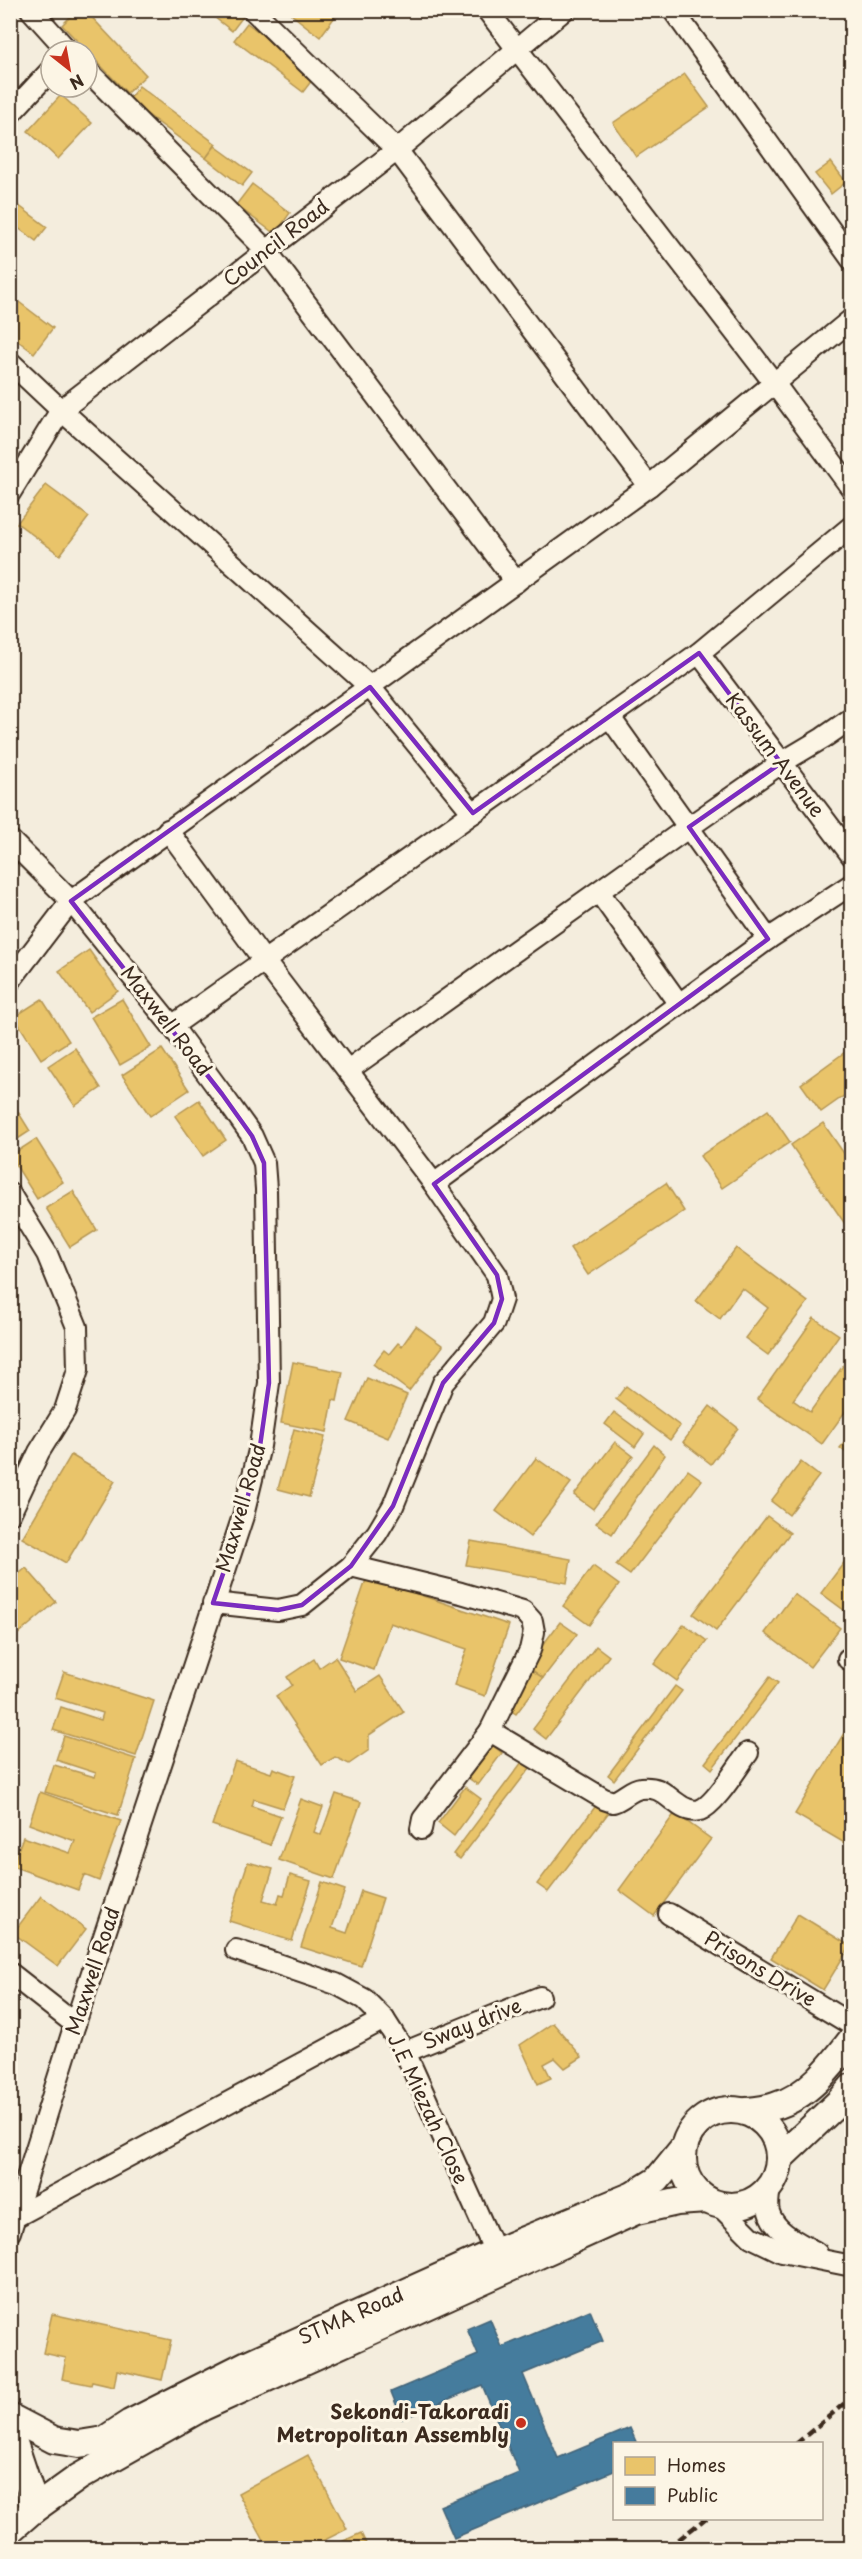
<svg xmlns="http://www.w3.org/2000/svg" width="862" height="2559" viewBox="0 0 862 2559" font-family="'Playpen Sans',sans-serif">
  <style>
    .homes { fill: #e9c46a; stroke: #b59653; stroke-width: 1.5 }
    .public { fill: #457b9d; stroke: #426377; stroke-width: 1.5 }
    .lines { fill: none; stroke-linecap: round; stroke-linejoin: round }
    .minor-casing { stroke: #3b2a1e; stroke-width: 24 }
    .major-casing { stroke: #3b2a1e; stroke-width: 30 }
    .minor { stroke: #fcf5e5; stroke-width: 20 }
    .major { stroke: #fcf5e5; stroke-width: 26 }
    .rail { stroke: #3b2a1e; stroke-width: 4.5; stroke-dasharray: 9 4.5; stroke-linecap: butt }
    .marked { fill: none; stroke: #7b2cbf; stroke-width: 4.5; stroke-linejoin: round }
    .poi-dot { fill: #c8321e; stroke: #fcf5e5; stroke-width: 2 }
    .labels { text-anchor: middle; stroke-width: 6; stroke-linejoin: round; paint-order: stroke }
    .street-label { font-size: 20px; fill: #3b2a1e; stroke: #fcf5e5 }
    .poi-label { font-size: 20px; font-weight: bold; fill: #3b2a1e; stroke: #fcf5e5; text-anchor: end }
  </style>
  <rect width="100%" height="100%" fill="#f4eddd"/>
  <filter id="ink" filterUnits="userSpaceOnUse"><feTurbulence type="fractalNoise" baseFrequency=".0167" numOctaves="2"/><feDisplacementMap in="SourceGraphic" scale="12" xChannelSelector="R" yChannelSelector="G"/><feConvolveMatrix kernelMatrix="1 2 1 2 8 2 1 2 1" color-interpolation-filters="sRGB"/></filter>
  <g filter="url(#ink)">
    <g class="homes">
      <path d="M77,10h8l61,65 -19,18 -65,-68z"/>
      <path d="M205,10h43l-16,21z"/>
      <path d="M286,10h54l-20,27z"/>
      <path d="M247,23l69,52 -13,17 -69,-52z"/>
      <path d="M685,74l24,33 -73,50 -23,-34z"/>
      <path d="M139,86l77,58 -10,14 -78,-58z"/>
      <path d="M61,95l31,28 -34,36 -30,-28z"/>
      <path d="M215,146l37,27 -10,13 -36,-28z"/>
      <path d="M831,162l15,20 -15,12 -16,-20z"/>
      <path d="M252,184l38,29 -15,21 -39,-29z"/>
      <path d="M10,199l37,28 -11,14 -26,-19z"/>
      <path d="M11,296l42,32 -19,25 -24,-18z"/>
      <path d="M46,485l43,32 -29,38 -43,-32z"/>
      <path d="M89,950l29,41 -29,21 -30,-41z"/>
      <path d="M42,999l27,42 -28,18 -27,-42z"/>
      <path d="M122,999l29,48 -31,18 -29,-48z"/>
      <path d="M852,1047v43l-31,22 -20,-28z"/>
      <path d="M75,1048l26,40 -26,18 -27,-40z"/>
      <path d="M162,1049l27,41 -39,26 -28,-41z"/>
      <path d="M10,1099l20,32 -20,13z"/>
      <path d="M199,1100l27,40 -23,16 -28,-40z"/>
      <path d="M768,1110l22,32 -68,46 -22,-32z"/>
      <path d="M823,1123l29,42v69l-61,-89z"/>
      <path d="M36,1139l27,43 -26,17 -27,-43z"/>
      <path d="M666,1183l18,28 -96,64 -18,-27z"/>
      <path d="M73,1191l24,39 -27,17 -24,-39z"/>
      <path d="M736,1248l72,54 -40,53 -23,-17 23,-30 -26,-20 -22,31 -24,-18z"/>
      <path d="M814,1318l25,17 -46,65 17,12 42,-59v49l-30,42 -65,-45z"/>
      <path d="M416,1326l27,20 -34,45 -36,-27 11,-14 5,4 9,-11 4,3z"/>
      <path d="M293,1362l50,10 -6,29 -4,-1 -6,32 -46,-9z"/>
      <path d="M367,1378l40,17 -19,43 -40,-17z"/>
      <path d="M626,1386l54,40 -10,14 -54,-41z"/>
      <path d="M710,1406l28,22 -27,36 -28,-22z"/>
      <path d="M614,1412l30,22 -9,13 -30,-23z"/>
      <path d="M294,1429l31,8 -16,60 -31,-8z"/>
      <path d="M852,1434v23l-12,-9z"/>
      <path d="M615,1442l18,14 -40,53 -19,-14z"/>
      <path d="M654,1445l11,10 -53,79 -16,-11z"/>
      <path d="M71,1455l44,26 -49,82 -44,-25z"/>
      <path d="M536,1458l35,25 -41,54 -34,-26z"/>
      <path d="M801,1462l18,14 -30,39 -18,-14z"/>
      <path d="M688,1470l14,10 -72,95 -14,-10z"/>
      <path d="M767,1516l23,17 -74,98 -23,-17z"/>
      <path d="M471,1541l100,18 -4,24 -101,-18z"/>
      <path d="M852,1552v64l-31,-23z"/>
      <path d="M593,1566l26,19 -30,40 -26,-19z"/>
      <path d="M26,1568l30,34 -46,39v-60z"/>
      <path d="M367,1577l142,48 -24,71 -31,-11 13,-36 -77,-26 -16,47 -35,-12z"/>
      <path d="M794,1594l46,34 -30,39 -45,-34z"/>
      <path d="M560,1622l17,12 -34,44 -16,-12z"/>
      <path d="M684,1624l23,17 -30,40 -23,-17z"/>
      <path d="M596,1646l13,10 -63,83 -13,-10z"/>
      <path d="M335,1657l22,34 23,-15 24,36 -35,23v15l-20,14 -14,-7 -13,8 -46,-69 16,-11 -5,-8 27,-18 5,9z"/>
      <path d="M531,1670l12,8 -27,36 -12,-8z"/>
      <path d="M64,1672l90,29 -18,55 -83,-26 8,-23 40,13 2,-7 -48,-15z"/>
      <path d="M770,1677l8,6 -66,86 -7,-6z"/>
      <path d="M675,1686l7,5 -68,89 -6,-5z"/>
      <path d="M852,1720v119l-4,6 -53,-31z"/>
      <path d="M64,1736l72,23 -18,56 -73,-23 9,-27 41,12 1,-4 -40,-13z"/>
      <path d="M491,1744l11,9 -24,32 -11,-8z"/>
      <path d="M235,1761l36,12 2,-5 22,8 -12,32 -29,-9 -2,7 29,10 -11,29 -58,-20z"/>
      <path d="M522,1762l8,6 -70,91 -7,-5z"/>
      <path d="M465,1787l16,12 -27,37 -16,-13z"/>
      <path d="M40,1792l81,29 -22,60 -15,-6 -6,15 -66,-24 11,-29 47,16 5,-12 -46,-17z"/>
      <path d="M336,1794l25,8 -27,77 -55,-19 22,-61 22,8 -9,25 7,3z"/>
      <path d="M601,1799l11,9 -64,84 -11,-8z"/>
      <path d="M675,1813l36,26 -57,77 -35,-26z"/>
      <path d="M248,1862l25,7 -10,31 14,4 3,-10 4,1 6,-20 21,6 -19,60 -63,-20z"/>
      <path d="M322,1882l23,8 -13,38 15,5 14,-42 22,7 -22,68 -60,-19z"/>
      <path d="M41,1896l45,33 -28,37 -45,-33z"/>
      <path d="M798,1914l52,32 -27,44 -52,-32z"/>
      <path d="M553,2023l29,34 -17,11 -10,-10 -11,6 7,14 -13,6 -18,-39z"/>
      <path d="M52,2314l119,26 -9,40 -45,-10 -3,17 -22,-5 -1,3 -29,-6 4,-21 -23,-5z"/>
      <path d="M308,2455l39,74 -38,19h-41l-30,-55z"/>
      <path d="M361,2533l7,15h-40z"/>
    </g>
    <path class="public" d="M590,2310l13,31 -80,33 35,84 72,-30 7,16h-23v27l-160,67 -14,-32 79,-33 -37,-88 -80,34 -11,-27 87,-37 -11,-26 23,-10 12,28z"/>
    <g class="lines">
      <defs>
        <g id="minor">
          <path d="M31,10l37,41"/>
          <path d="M253,10l144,140 252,336"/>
          <path d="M487,10l287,373 78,106"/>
          <path d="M673,10l179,250"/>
          <path d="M87,70l179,180 250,332"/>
          <path d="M10,114l41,-44"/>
          <path d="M10,362l51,48 309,277 103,126"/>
          <path d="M10,493l51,-83 336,-260 167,-140"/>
          <path d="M699,653l153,203"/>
          <path d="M609,716l159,223"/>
          <path d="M168,830l97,132 169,222 63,91 5,24 -8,24 -51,60 -50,123 -16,27 -26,33 -49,39 -24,5 -65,-7"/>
          <path d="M10,840l61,61 101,125 50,68 30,42 12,27 2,26 3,194 -9,63 -17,70 -168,508 -65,208"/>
          <path d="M599,892l80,112"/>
          <path d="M10,981l61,-80 578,-415 203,-167"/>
          <path d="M172,1026l527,-373 153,-127"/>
          <path d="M348,1070l341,-243 92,-64 42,-25 29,-20"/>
          <path d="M434,1184l334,-245 84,-55"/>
          <path d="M10,1194l37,60 30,73 1,43 -13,40 -26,42 -29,62"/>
          <path d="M351,1566l110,27 62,18 9,10 2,11 -4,18 -40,81 -67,88 -2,10"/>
          <path d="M848,1659l4,2"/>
          <path d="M490,1731l114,68 9,3c10,-3 18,-13 28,-14 20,-2 23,7 37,16 6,5 15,8 22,6 15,-5 38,-44 48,-57"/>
          <path d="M669,1914l183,111"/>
          <path d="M236,1950l100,34 28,15 20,20 21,33 90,200"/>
          <path d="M10,1973l65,51"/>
          <path d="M405,2052l135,-55"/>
          <path d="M770,2187c-1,7 -3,18 -1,25 6,21 31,31 48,41"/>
          <path d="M719,2205l32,32 31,15 70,14"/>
          <path d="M17,2216l367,-197"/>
        </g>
        <g id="major">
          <circle cx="731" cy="2158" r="48"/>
          <path d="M747,2111c10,-1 19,-2 28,-5 33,-9 57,-41 77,-67"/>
          <path d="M780,2158l59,-56 13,-15"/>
          <path d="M10,2417l44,23 25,4 25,-4 26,-17 117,-59 248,-112 138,-57 24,-15 26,-32"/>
          <path d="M10,2431l19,57 4,22"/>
          <path d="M10,2530l23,-20 46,-33 124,-70 433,-196 41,-9 30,-2"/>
        </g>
      </defs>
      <use href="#minor" class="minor-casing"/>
      <use href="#major" class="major-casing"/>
      <use href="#minor" class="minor"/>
      <use href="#major" class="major"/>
      <g class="rail">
        <path d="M796,2444l56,-47"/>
        <path d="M668,2548l38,-30"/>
      </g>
    </g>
  </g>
  <path class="marked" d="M699,653l82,110 -92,64 79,112 -334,245 63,91 5,24 -8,24 -51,60 -50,123 -42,60 -49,39 -24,5 -65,-7 30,-87 17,-70 9,-63 -5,-220 -12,-27 -30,-42 -151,-193 299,-214 103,126z"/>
  <circle class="poi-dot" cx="521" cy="2423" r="6"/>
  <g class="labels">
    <g class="street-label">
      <text transform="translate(276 243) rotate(-38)" y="7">Council Road</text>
      <text transform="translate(775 755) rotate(53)" y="7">Kassum Avenue</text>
      <text transform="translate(166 1021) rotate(52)" y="7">Maxwell Road</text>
      <text transform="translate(241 1508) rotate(-74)" y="7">Maxwell Road</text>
      <text transform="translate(760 1969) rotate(31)" y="7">Prisons Drive</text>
      <text transform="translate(93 1971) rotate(-72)" y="7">Maxwell Road</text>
      <text transform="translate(472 2024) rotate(-22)" y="7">Sway drive</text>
      <text transform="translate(428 2109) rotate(65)" y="7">J.E Miezah Close</text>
      <text transform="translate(351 2316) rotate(-24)" y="7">STMA Road</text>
    </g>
    <g class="poi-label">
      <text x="509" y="2419">Sekondi-Takoradi<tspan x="509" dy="23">Metropolitan Assembly</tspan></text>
    </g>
  </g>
  <rect width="862" height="2559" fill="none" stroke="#fcf5e5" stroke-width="36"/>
  <rect x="18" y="18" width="826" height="2523" fill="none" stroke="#3b2a1e" stroke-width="2" filter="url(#ink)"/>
  <rect x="613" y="2442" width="210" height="78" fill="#fcf5e5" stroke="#afa495" stroke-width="1.5"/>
  <rect x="625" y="2457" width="30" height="18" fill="#e9c46a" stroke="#afa495" stroke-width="1.5"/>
  <text x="667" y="2472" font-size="18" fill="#3b2a1e">Homes</text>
  <rect x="625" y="2487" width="30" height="18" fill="#457b9d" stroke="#afa495" stroke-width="1.5"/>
  <text x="667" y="2502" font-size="18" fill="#3b2a1e">Public</text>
  <g transform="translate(69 69) rotate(149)"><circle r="28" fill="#fcf5e5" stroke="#afa495" stroke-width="1.5"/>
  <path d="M0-4.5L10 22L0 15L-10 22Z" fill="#c8321e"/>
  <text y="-9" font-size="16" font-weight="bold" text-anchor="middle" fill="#3b2a1e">N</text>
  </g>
</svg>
